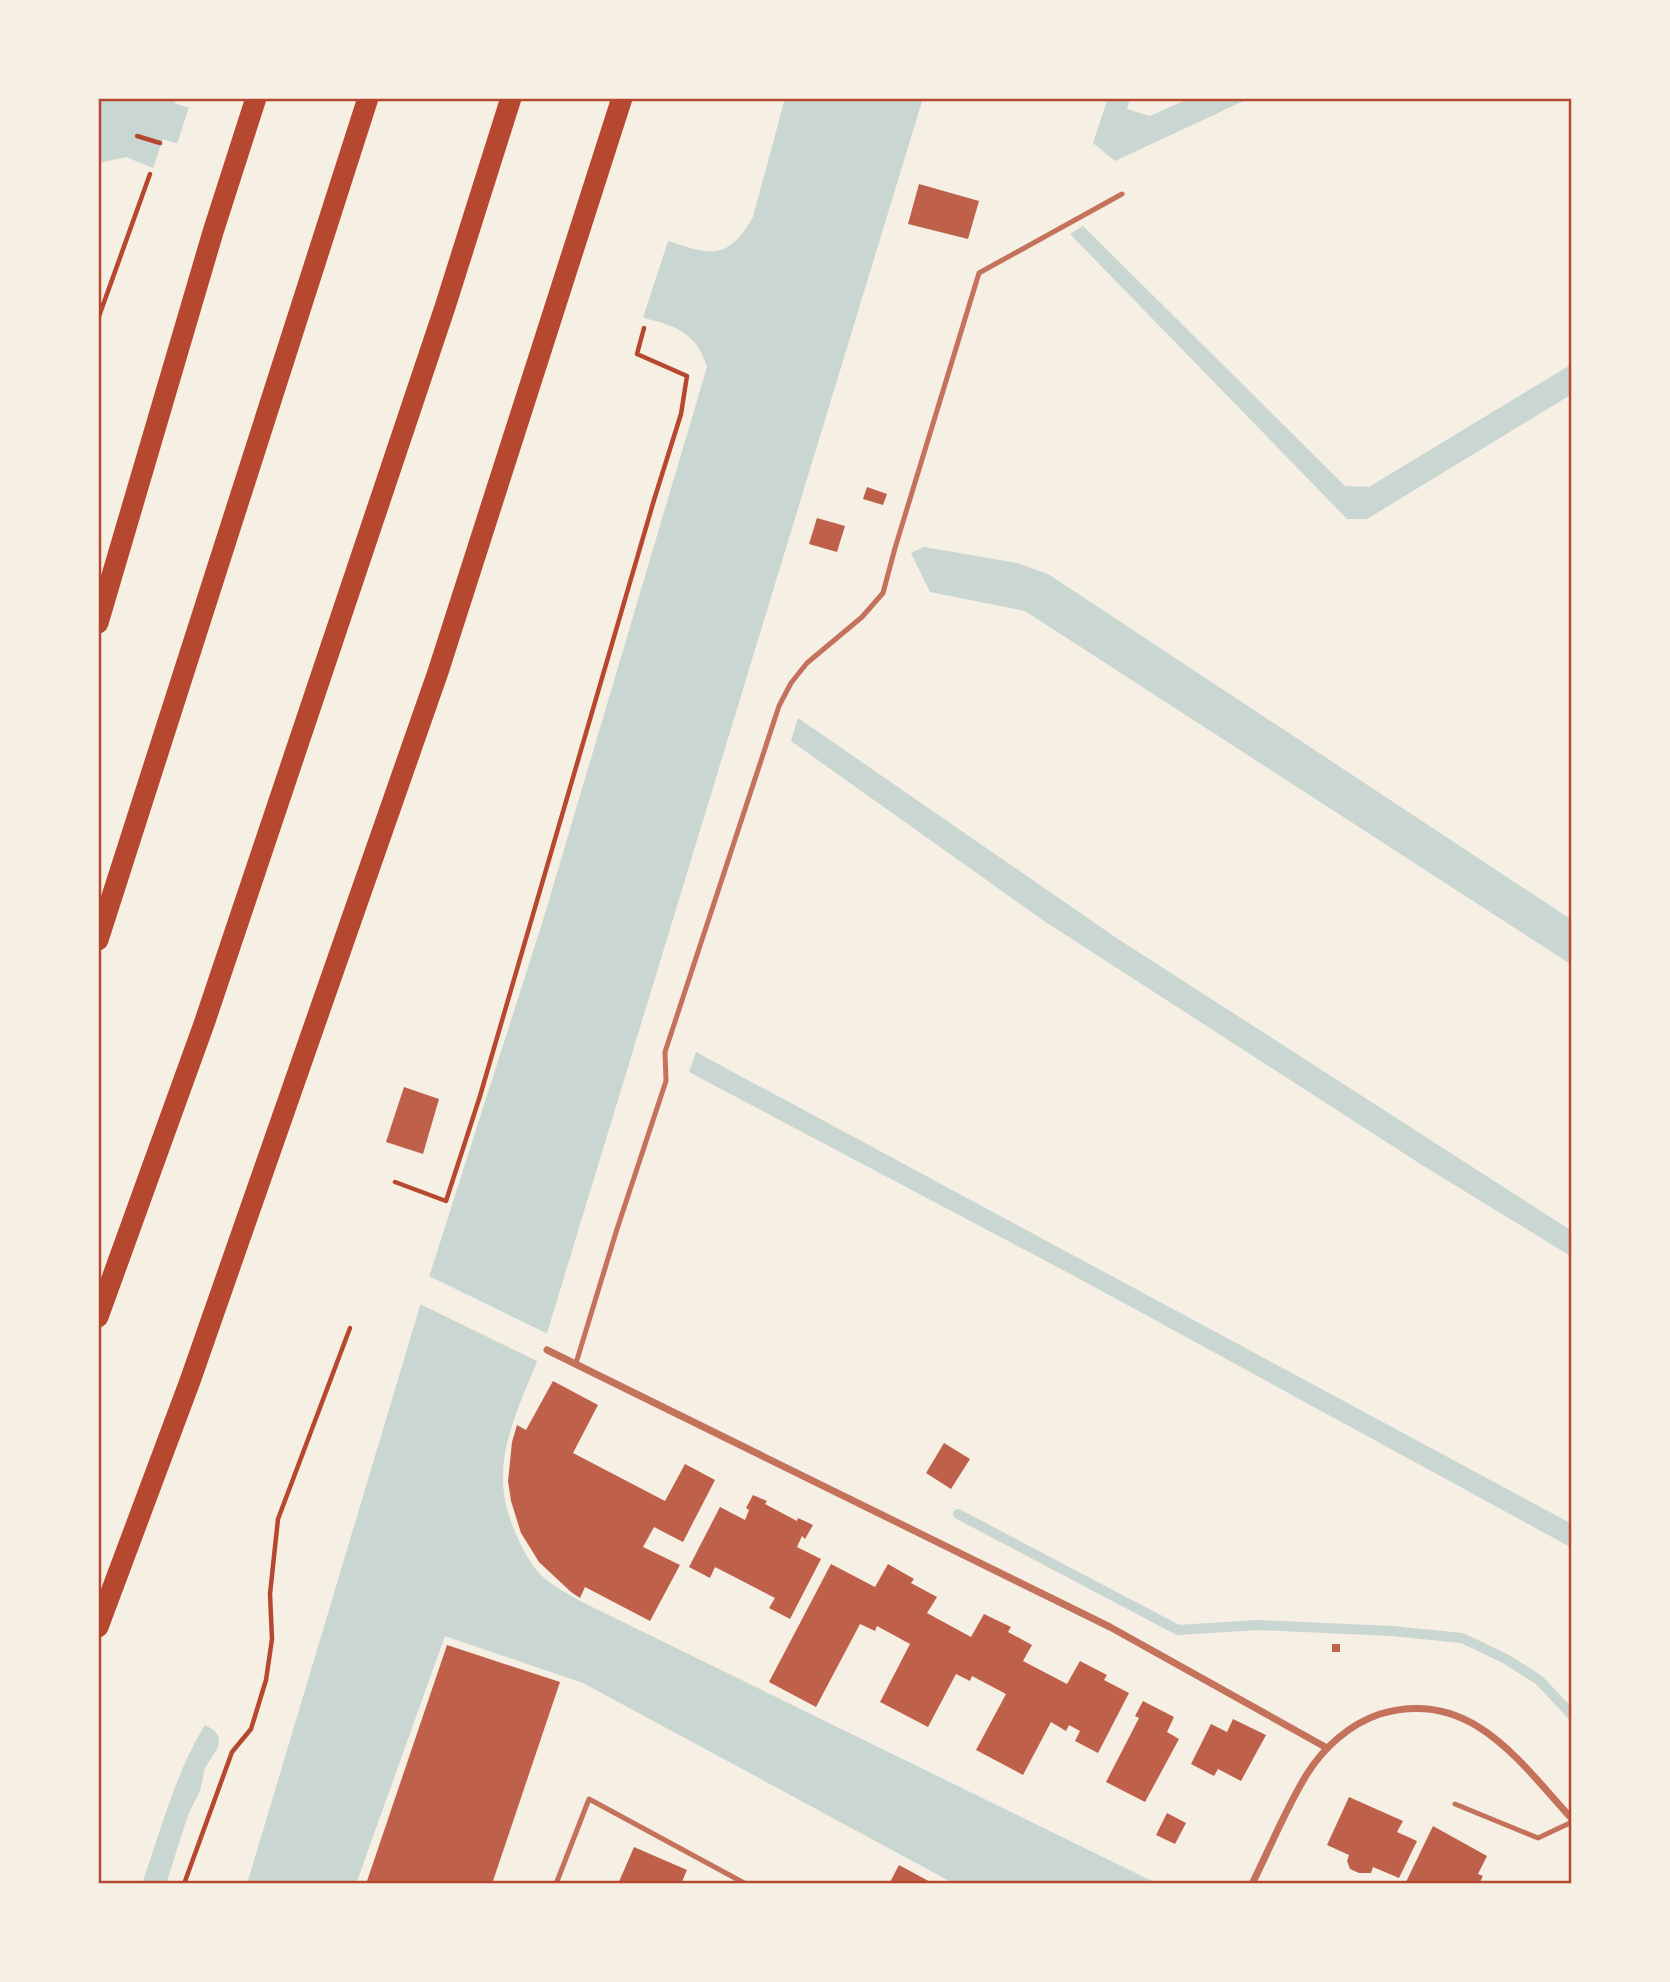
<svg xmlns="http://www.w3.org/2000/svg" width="1670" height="1982" viewBox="0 0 1670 1982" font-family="'IBM Plex Serif',serif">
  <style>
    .water { fill: #c9d6d2 }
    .pier { fill: #f6efe4 }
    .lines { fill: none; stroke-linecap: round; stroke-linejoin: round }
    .stream { stroke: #c9d6d2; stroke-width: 10 }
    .building { fill: #bf614a }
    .path { stroke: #b5482f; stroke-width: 4.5 }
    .service { stroke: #c5725c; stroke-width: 5 }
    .minor { stroke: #c5725c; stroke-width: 7 }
    .motorway { stroke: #b5482f; stroke-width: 21 }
    .neatline { fill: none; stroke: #b5482f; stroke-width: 2.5 }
  </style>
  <rect width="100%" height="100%" fill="#f6efe4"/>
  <g class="water">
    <path d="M98,98h77l-1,5 482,153 6,-17c44,14 64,26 91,-22l32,-119h138l-376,1235c-22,71 -66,125 -31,201 6,14 14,30 25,41 11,11 28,19 41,27l576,282h-203l-372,-201 -138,-47 -89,248h-109l175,-585 122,-382 163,-550c-10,-34 -31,-41 -63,-49l-4,-11 4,-16 -481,-152 -10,29 -27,-11 -28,6z"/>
    <path d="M1108,98h22l-3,11 23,7 40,-18h60l-135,63 -22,-18z"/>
    <path d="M1083,226l262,260 24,1 203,-123v30l-205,125h-20l-277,-285z"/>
    <path d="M924,547l93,16 31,11 524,346v45l-547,-354 -95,-19 -19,-39z"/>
    <path d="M798,718l320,221 454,292v26l-150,-92 -378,-244 -253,-180z"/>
    <path d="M696,1052l876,472v24l-494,-270 -389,-206z"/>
    <path d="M205,1725l9,5 5,7 -1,10 -13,21 -5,23 -12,24 -22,69h-24c18,-51 34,-113 63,-159z"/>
  </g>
  <g class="pier">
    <path d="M190,104l464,148 5,-15 10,1 -27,83 -6,-13 4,-14 -464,-147z"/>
    <path d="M427,1275l123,60 -9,28 -123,-60z"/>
  </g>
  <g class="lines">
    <path class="stream" d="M958,1514l220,116 79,-5 135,6 70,7 44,21 33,21 33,35"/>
  </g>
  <g class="building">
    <path d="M919,184l60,17 -11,38 -60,-15z"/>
    <path d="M867,487l20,7 -4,11 -20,-6z"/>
    <path d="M817,518l28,8 -8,26 -28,-8z"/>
    <path d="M404,1087l35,12 -16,55 -37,-12z"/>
    <path d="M553,1381l45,24 -25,48 92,48 20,-37 30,16 -32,62 -29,-15 -11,20 37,18 -30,56 -65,-34 -5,11 -9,-6 -32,-30 -18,-29 -10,-32 -3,-20 4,-39 5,-17 9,5z"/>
    <path d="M944,1443l26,16 -19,30 -25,-16z"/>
    <path d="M753,1495l14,6 -2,3 32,17 1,-3 15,7 -8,14 -3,-3 -5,11 24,12 -31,60 -21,-11 6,-10 -60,-31 -5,11 -21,-11 31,-60 25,13 4,-10 -3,-2z"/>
    <path d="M831,1564l44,23 13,-23 26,15 -3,4 26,14 -10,16 44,24 13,-23 27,13 -3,5 24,13 -9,16 44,23 13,-23 27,14 -3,5 25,13 -31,60 -23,-12 5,-10 -11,-6 -3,6 -15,-9 -28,53 -47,-25 30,-56 -34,-18 -2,5 -14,-7 -28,53 -48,-25 30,-58 -33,-18 -2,5 -15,-7 -44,83 -47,-25z"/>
    <rect x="1332" y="1644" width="8" height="8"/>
    <path d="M447,1645l113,37 -68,202h-126z"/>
    <path d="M1143,1701l31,16 -7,15 12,7 -34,63 -39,-20 33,-64 -4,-2z"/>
    <path d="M1233,1719l33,16 -25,46 -23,-12 -4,7 -23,-12 20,-40 16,8z"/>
    <path d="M1349,1797l54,24 -6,11 20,9 -18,37 -26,-11 -2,6h-12l-9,-4 -3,-8 2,-6 -22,-10z"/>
    <path d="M1167,1813l19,10 -11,21 -19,-9z"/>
    <path d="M1433,1826l54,30 -9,18 5,2 -4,8h-74z"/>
    <path d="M634,1847l53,23 -6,14h-63z"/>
    <path d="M899,1865l35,19h-45z"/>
  </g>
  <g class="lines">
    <g class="path">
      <path d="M137,136l23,7"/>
      <path d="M98,319l52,-145"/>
      <path d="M395,1182l51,19 34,-105 174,-596 27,-86 6,-38 -50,-22 7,-26"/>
      <path d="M184,1884l48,-132 19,-23 15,-49 6,-41 -2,-45 8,-75 72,-191"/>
    </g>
    <g class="service">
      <path d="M576,1363l41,-134 49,-148 -1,-29 114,-346 12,-23 16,-20 55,-46 21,-24 12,-45 84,-275 143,-79"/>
      <path d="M1455,1804l83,34 34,-16"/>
      <path d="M556,1884l33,-85 157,85"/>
    </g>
    <g class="minor">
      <path d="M547,1350l563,277 217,121"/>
      <path d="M1252,1884c18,-36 34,-76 55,-110 17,-27 43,-50 73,-60 90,-27 139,47 192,105"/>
    </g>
    <g class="motorway">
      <path d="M98,623l115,-391 43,-134"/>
      <path d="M98,940l270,-842"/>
      <path d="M98,1317l106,-293 241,-717 66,-209"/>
      <path d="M98,1627l92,-246 248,-709 184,-574"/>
    </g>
  </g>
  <rect width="1670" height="1982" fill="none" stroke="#f6efe4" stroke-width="200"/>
  <rect x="100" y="100" width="1470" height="1782" class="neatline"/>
</svg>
